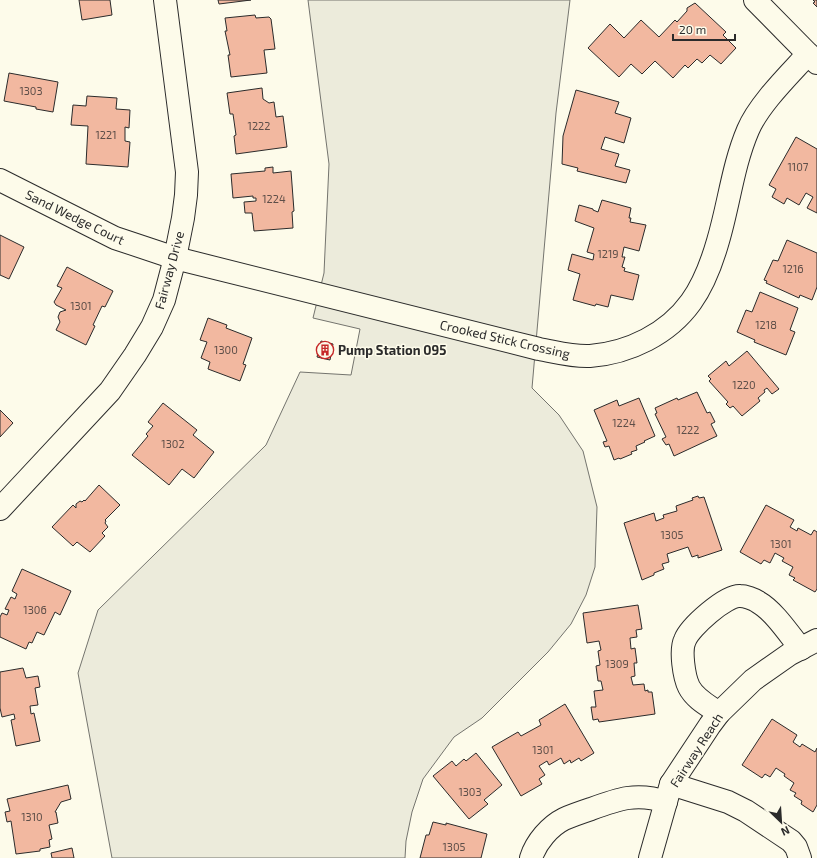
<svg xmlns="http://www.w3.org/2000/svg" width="817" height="858" viewBox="0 0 817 858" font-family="'Exo 2',sans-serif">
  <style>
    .green { fill: #ecebdb; stroke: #74746e }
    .building { fill: #f2b8a0; stroke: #2b2b2b }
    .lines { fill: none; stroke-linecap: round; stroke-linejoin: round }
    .minor-casing { stroke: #2b2b2b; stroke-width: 24 }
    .minor { stroke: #fdfbea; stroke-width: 22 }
    .labels { text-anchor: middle; stroke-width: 3; stroke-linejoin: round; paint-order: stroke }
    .number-label { font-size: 11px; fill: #5d4e48 }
    .street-label { font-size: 13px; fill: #2b2b2b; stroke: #fdfbea }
    .poi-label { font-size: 13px; font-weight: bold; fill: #2b2b2b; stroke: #fdfbea; text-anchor: start }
  </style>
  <rect width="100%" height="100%" fill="#fdfbea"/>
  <path class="green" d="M308,0h262l-14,113 -24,275 27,27 24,36 14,56 -2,60 -9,28 -15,29 -23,28 -66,66 -28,19 -31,42 -11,33 -6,29 -1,17h-293l-34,-185 20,-63 168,-165 34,-73 51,3 9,-46 -47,-11 11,-45 5,-109z"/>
  <g class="building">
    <path d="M79,0h31l2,15 -30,5z"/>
    <path d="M218,0h33l-32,4z"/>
    <path d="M813,0h4v7l-4,-4 2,-1z"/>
    <path d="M695,3l31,29 -3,3 13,13 -15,16 -11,-9 -8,8 -5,-4 -9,9 -3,-3 -12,13 -18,-17 -13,13 -11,-10 -12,13 -31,-29 22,-24 14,14 17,-18 18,17 16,-17 2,2 10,-11v-3z"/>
    <path d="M255,15l1,3 13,-1 2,2 4,30 -11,1 3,23 -36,4 -3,-22h2l-5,-24h2l-2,-13z"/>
    <path d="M9,73l49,9 -5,30 -17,-3v-2l-32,-6z"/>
    <path d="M262,88l1,11 6,4 5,-1 2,15 7,-1 4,31 -51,7 -2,-18 2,-1 -3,-21h-3l-3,-21z"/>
    <path d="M576,90l43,12 -4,11 16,5 -7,25 -19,-6 -4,12 18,5 -4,12 15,4 -4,13 -49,-12 1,-3 -16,-4 1,-28z"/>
    <path d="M87,96l30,2 -1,11 14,1 -1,18 -4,-1v14l5,1 -2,25 -42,-3 2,-38 -17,-1 2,-20 13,1z"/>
    <path d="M796,137l21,12v64l-10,-5 6,-11 -7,-4 -7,12 -12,-7 -3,6 -12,-7 4,-8 -7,-4z"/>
    <path d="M273,167v6l18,-2 3,40 -2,1 1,16 -39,3 -2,-18h-7l-1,-11 12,-1v-3h-3v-2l-20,2 -2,-24 34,-3v-3z"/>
    <path d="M602,200l29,8 -2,10h2l-1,4 16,3 -7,26 -15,-4 -2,10h3l-3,10 3,1 -1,3 15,4 -6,25 -22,-5 -3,12 -12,-3 -1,2 -22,-6 7,-26 -12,-4 4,-16 21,6 1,-6 -7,-2 7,-24 -19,-7 4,-16 14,4v1l5,2z"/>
    <path d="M0,235l24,12 -15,32 -9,-4z"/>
    <path d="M787,240l30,13v34l-5,13 -12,-5 -1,3 -33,-15 1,-2 -3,-1 9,-20 5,1z"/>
    <path d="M67,267l46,24 -8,16 -3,-1 -9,19 2,1 -9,19 -30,-15 4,-8 -2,-5 2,-5 6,-2 -10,-5 -2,-3 8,-14 -5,-2z"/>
    <path d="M760,292l38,16 -8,22 5,2 -9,23 -32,-13 1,-2 -18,-8 9,-22 6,2z"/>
    <path d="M208,318l19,7 -1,3 26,10 -9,26 3,1 -6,16 -32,-12 2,-7 -9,-4 6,-16 -7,-2z"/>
    <path d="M321,341l12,3 -3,16 -13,-3z"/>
    <path d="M747,351l32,38 -7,5 -5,-6 -3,2 1,2 -7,6 2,3 -18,15 -9,-10 -3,2 -4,-4 2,-2 -19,-21 2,-2 -3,-3 18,-15 3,5z"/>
    <path d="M697,392l10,21 3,-1 5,10 -4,2 6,12 -43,20 -5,-12 -3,1 -4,-6 4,-2 -11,-23 2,-1 -2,-5 22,-10 1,2z"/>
    <path d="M639,398l16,38 -11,5 1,1 -9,4 1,4 -6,2 1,2 -12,5 -1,-1 -5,2 -5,-14 -4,1 -2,-5 4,-1 -13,-31 23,-10 2,6z"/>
    <path d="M163,403l34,27 -4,5 21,17 -20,26 -12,-9 -13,16 -37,-30 16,-19 -2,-2 7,-8 -5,-4z"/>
    <path d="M0,410l13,13 -13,14z"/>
    <path d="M99,485l21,20 -15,15 1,1 -1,2 3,4 -6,6 3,3 -15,16 -13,-10 -4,4 -21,-19 21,-22 3,3v-4l4,-3 2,1 2,-2 1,1z"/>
    <path d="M698,496l1,2 5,-1 18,53 -24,8v-3l-6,2 -4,-10 -21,7 2,8 -7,2 2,5 -10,4v2l-12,5 -18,-57 30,-10 2,8 8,-3 -1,-3 14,-4 -1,-5 17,-6 -1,-2z"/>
    <path d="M766,505l28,15 -4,7 7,4 1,-3 13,7 3,-5 3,2v57l-2,3 -22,-12 2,-2 -6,-3 4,-8 -11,-6 2,-3 -9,-5 -5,10 -6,-3 -3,4 -21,-12z"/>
    <path d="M22,569l49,22 -11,24 -5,-3 -11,23 -7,-3 -5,11 -3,-1 -3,7 -26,-12v-20l2,-4 5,2 2,-5 -4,-1 6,-12 4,2 2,-5 -5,-3z"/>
    <path d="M638,605l4,24 -6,1 1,7 -7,1 1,11 4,-1 2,15h-3l1,13 -4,1 2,8 11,-1 1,7 3,-1v2h4l3,22 -56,8 -1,-3 -5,1 -2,-13h5l-2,-16 9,-1 -2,-9h-3l-2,-15 4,-1 -2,-14 3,-1 -2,-9 -12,2 -4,-30z"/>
    <path d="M23,668l3,10 12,-2 2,11 -5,1 3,17 -8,1 1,8 3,-1 6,28 -24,5 -5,-26 4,-1 -1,-5 -12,3 -2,-9v-36z"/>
    <path d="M565,704l29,49 -13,8 -2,-3 -8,5 -1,-3 -6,4 -3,-6 -12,7 -2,-4 -8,5 6,9 -6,4 3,5 -21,12 -29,-49 26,-15 3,4 20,-11 -2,-5z"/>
    <path d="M772,719l25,16 -4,7 7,5 2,-3 13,8 2,-4v57l-4,7 -12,-8 1,-3 -8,-5 2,-3 -6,-3 4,-7 -10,-7 1,-2 -9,-6 -6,9 -5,-3 -3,4 -20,-13z"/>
    <path d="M476,753l26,32 -18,15 4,4 -19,15 -36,-43 19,-15 4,5 8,-7 2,2z"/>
    <path d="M68,785l3,14 -10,3 -6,10h1l2,11 -9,2 3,14 -3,1 1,7 -10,2v2l-24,3 -5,-33 -4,1 -2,-10 5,-1 -3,-12z"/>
    <path d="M433,822l13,3v-2l41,11 -6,24h-61l6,-23h3z"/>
    <path d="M72,848l2,10h-22l-1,-5z"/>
  </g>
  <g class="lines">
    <defs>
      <g id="minor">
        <path d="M755,0l62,63"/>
        <path d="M0,180l115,58 60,20 364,91c17,3 34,8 51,7 39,-3 78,-22 101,-54 13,-18 21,-40 27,-61 11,-37 15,-76 30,-111 11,-26 41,-55 60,-76"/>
        <path d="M0,509l110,-118 25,-36 17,-28 12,-27 11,-42 8,-40 3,-23 1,-23 -22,-172"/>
        <path d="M719,713c-10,-7 -24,-14 -30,-26 -5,-10 -9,-37 -4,-47 5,-13 41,-45 55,-44 5,0 14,3 18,6 16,9 31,32 43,47"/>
        <path d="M671,784l57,18 18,9 45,30 5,6 4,11"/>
        <path d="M531,858c5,-16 19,-32 33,-39 9,-4 18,-7 27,-10 27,-10 46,-17 75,-7"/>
        <path d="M650,858l21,-74 39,-59 9,-12 34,-33 37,-26 27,-14"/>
      </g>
    </defs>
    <use href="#minor" class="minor-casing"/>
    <use href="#minor" class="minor"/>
  </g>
  <defs>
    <symbol id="building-ring" viewBox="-11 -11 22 22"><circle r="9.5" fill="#fdfbea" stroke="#c62828" stroke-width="1.5"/><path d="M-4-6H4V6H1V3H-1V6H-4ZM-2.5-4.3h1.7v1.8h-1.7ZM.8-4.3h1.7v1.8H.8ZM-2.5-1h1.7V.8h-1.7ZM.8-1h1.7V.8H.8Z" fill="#c62828"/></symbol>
  </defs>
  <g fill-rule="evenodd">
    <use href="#building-ring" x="315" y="340" width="20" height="20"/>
  </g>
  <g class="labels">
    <g class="number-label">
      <text x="31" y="95">1303</text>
      <text x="259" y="130">1222</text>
      <text x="106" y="139">1221</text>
      <text x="798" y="171">1107</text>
      <text x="274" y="203">1224</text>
      <text x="608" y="258">1219</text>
      <text x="793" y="273">1216</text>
      <text x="81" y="310">1301</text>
      <text x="766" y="329">1218</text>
      <text x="226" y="354">1300</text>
      <text x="744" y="389">1220</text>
      <text x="624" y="427">1224</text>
      <text x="688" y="434">1222</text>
      <text x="173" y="448">1302</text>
      <text x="672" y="539">1305</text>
      <text x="781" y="548">1301</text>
      <text x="35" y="614">1306</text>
      <text x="617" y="668">1309</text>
      <text x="543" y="754">1301</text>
      <text x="470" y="796">1303</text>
      <text x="32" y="821">1310</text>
      <text x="454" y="851">1305</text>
    </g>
    <g class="street-label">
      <text transform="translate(75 217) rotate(26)" y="5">Sand Wedge Court</text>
      <text transform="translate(169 270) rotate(-75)" y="5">Fairway Drive</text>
      <text transform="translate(505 339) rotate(13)" y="5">Crooked Stick Crossing</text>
      <text transform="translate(696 750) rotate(-57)" y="5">Fairway Reach</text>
    </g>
    <g class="poi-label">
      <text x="338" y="355">Pump Station 095</text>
    </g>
  </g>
  <g transform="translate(781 822) rotate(155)" stroke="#fdfbea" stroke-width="3" paint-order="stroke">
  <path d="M0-3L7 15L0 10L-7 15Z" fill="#2b2b2b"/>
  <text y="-6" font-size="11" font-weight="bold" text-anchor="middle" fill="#2b2b2b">N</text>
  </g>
  <path d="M673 34v6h62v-6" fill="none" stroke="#2b2b2b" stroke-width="2"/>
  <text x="679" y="34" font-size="12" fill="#2b2b2b" stroke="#fdfbea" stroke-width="3" paint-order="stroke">20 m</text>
</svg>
